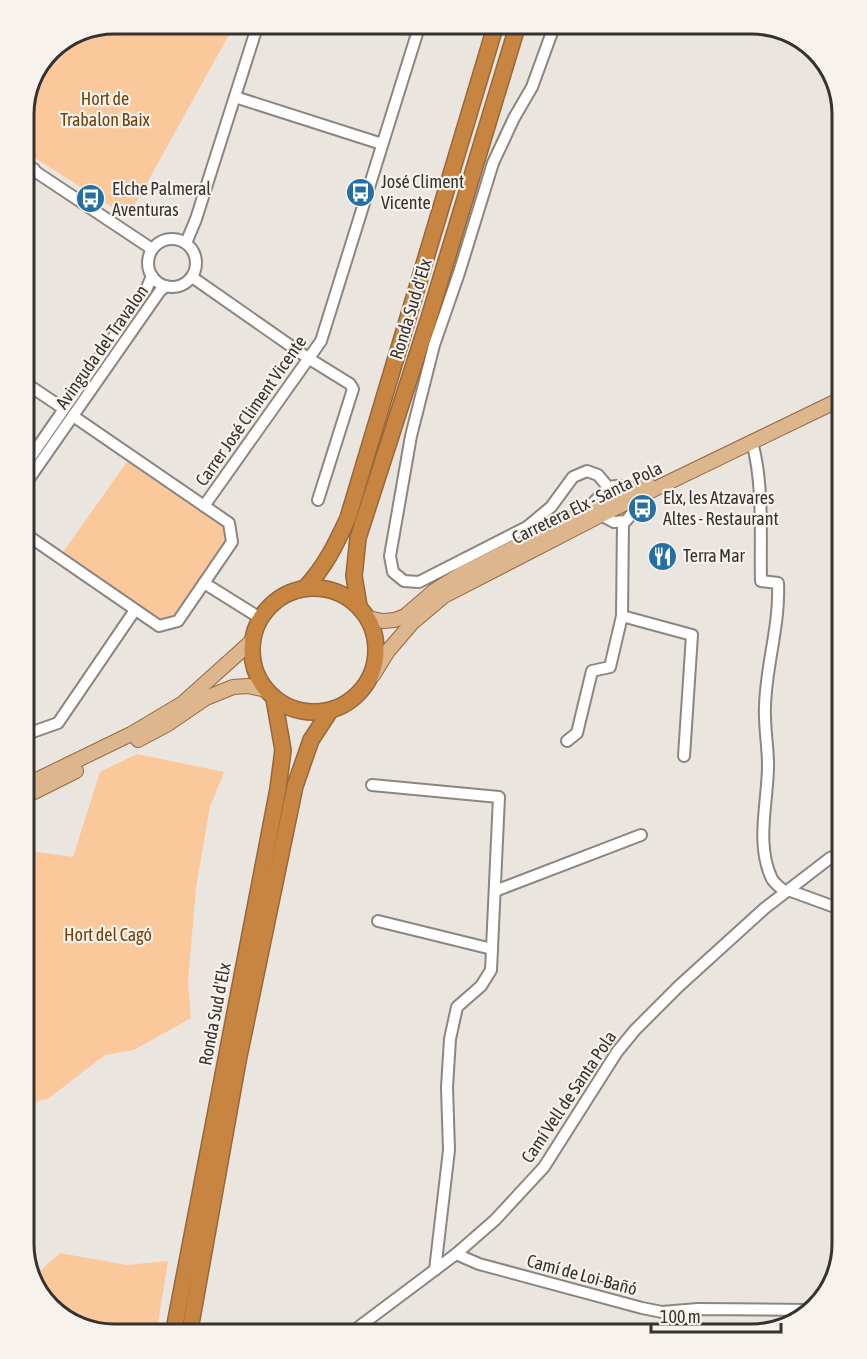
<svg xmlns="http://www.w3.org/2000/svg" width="867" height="1359" viewBox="0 0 867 1359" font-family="'Asap Condensed',sans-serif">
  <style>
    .green { fill: #fbc89b }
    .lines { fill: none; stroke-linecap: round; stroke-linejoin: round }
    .minor-casing { stroke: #8c8681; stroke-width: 14 }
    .major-casing { stroke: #95683b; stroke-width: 16 }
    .highway-casing { stroke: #95683b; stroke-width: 18 }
    .minor { stroke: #fff; stroke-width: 10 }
    .major { stroke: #deb68d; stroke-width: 14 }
    .highway { stroke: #c88541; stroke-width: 15 }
    .labels { text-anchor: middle; stroke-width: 4.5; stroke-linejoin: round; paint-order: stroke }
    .park-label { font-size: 18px; fill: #71420c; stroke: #f8f2ec }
    .poi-label { font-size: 18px; fill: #353230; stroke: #f8f2ec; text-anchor: start }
    .street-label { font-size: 18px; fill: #353230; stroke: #f8f2ec }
    .rim { fill: none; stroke: #353230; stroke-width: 3 }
  </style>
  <rect width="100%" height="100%" fill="#ebe5df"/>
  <g class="green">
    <path d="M114,24h121l-107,193 -104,-66v-42l27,-59z"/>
    <path d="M129,459l94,65c3,6 4,12 1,19l-49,71 -8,6h-10l-96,-65z"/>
    <path d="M137,754l87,18 -14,35 -14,81 -8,94 3,36 -57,32 -29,5 -56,43 -25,8v-256l49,7 27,-85z"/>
    <path d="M60,1253l67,12 41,-4 -12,74h-47l-45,-15 -31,-35 -1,-7z"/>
  </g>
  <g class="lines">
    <defs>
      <g id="minor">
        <path d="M555,24l-23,63 -18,31 -21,45 -34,110 -25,72 -23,91 -21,120 3,16 11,9 15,1 108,-55 24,-20 22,-30 14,-6 11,4 10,12"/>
        <path d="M235,97l147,47"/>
        <path d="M24,164l128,85"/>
        <path d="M24,184l10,-15"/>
        <circle cx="172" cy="263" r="24"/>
        <path d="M186,243l10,-24 62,-195"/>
        <path d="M192,277l116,81 42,26 3,5 -35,111"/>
        <path d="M24,382l40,27"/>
        <path d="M752,442c12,43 8,95 9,139l17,2c2,42 -12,82 -13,123 -1,20 3,40 3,59 0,37 -13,79 4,114 3,5 9,9 13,13"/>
        <path d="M24,467l122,-177 6,-14"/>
        <path d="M24,486l136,-195 6,-5"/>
        <path d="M204,506l117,-165 99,-317"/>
        <path d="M588,507c19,-14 17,-28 44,-17"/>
        <path d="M601,515l13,7 12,-1 8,-10 1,-12"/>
        <path d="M24,533l135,93 19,-5 54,-79 -3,-19 -156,-107"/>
        <path d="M204,583l56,35"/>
        <path d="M622,616l70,19 -8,121"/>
        <path d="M24,735l34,-12 77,-113"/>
        <path d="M567,741l10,-8 15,-62 18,-4 12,-51 1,-94"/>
        <path d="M372,785l127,12 -8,173 -10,16 -24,21 -7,32 -3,48 2,63 -14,120"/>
        <path d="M788,890l55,20"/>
        <path d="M495,891l146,-56"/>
        <path d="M378,921l114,28"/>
        <path d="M456,1254l23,10 163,44 20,4 36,-3 111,1"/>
        <path d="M348,1335l108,-81 39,-34 49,-53 73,-115 18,-22 44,-44 86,-78 65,-50 13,-5"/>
      </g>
      <g id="major">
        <path d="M368,618l15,3 12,-1 10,-4 29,-25 29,-18 151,-75 34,-14"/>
        <path d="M373,675l15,-24 24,-28 32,-27 157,-81 242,-117"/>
        <path d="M138,740l30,-16 38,-26 27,-11 15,-1 18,4"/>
        <path d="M24,786l107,-52 52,-31 69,-62"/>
        <path d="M24,797l52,-26"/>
      </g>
      <g id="highway">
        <circle cx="314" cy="650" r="62"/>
        <path d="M305,588c20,-21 31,-44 43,-70l148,-494"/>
        <path d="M359,606l-5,-30 4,-38 70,-217 90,-297"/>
        <path d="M173,1335l105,-546 5,-39 -9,-51"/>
        <path d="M189,1335l49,-274 57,-275 16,-46 19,-29"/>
      </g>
    </defs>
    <use href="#minor" class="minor-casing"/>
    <use href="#major" class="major-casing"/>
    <use href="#highway" class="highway-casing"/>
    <use href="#minor" class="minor"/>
    <use href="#major" class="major"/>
    <use href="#highway" class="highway"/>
  </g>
  <defs>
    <symbol id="bus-disc" viewBox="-11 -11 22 22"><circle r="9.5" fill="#266fa3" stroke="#f8f2ec"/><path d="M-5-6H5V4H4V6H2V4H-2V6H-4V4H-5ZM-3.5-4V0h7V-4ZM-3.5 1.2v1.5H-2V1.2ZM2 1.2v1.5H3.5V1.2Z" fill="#fff"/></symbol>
    <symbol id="restaurant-disc" viewBox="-11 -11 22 22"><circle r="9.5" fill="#266fa3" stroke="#f8f2ec"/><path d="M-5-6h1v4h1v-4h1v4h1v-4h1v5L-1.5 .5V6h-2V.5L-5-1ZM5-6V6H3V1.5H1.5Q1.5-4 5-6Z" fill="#fff"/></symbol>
  </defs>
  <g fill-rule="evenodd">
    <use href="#bus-disc" x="344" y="176" width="33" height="33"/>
    <use href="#bus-disc" x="74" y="182" width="33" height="33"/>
    <use href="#bus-disc" x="626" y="492" width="33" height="33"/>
    <use href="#restaurant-disc" x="646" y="540" width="33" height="33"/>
  </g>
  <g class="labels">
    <g class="park-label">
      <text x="105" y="105">Hort de<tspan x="105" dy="21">Trabalon Baix</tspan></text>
      <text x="108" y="941">Hort del Cagó</text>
    </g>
    <g class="poi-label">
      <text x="381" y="188">José Climent<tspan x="381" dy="21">Vicente</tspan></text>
      <text x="112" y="195">Elche Palmeral<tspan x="112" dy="21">Aventuras</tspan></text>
      <text x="663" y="504">Elx, les Atzavares<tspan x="663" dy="21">Altes - Restaurant</tspan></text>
      <text x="683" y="562">Terra Mar</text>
    </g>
    <g class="street-label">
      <text transform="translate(411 309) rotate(-73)" y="6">Ronda Sud d'Elx</text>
      <text transform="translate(102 347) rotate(-55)" y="6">Avinguda del Travalon</text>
      <text transform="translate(251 411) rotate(-55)" y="6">Carrer José Climent Vicente</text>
      <text transform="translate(587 503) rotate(-26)" y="6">Carretera Elx - Santa Pola</text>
      <text transform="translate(215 1014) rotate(-79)" y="6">Ronda Sud d'Elx</text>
      <text transform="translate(569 1097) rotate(-56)" y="6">Camí Vell de Santa Pola</text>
      <text transform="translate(582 1275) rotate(15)" y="6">Camí de Loi-Bañó</text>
    </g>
  </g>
  <path d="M0 0H867V1359H0ZM114 34H752A80 80 0 0 1 832 114V1244A80 80 0 0 1 752 1324H114A80 80 0 0 1 34 1244V114A80 80 0 0 1 114 34Z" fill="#f8f2ec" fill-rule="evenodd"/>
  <path class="rim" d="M114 34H752A80 80 0 0 1 832 114V1244A80 80 0 0 1 752 1324H114A80 80 0 0 1 34 1244V114A80 80 0 0 1 114 34Z"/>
  <path d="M651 1323v9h130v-9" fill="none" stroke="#353230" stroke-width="3"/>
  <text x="660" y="1323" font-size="18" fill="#353230" stroke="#f8f2ec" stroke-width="4.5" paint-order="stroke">100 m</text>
</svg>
